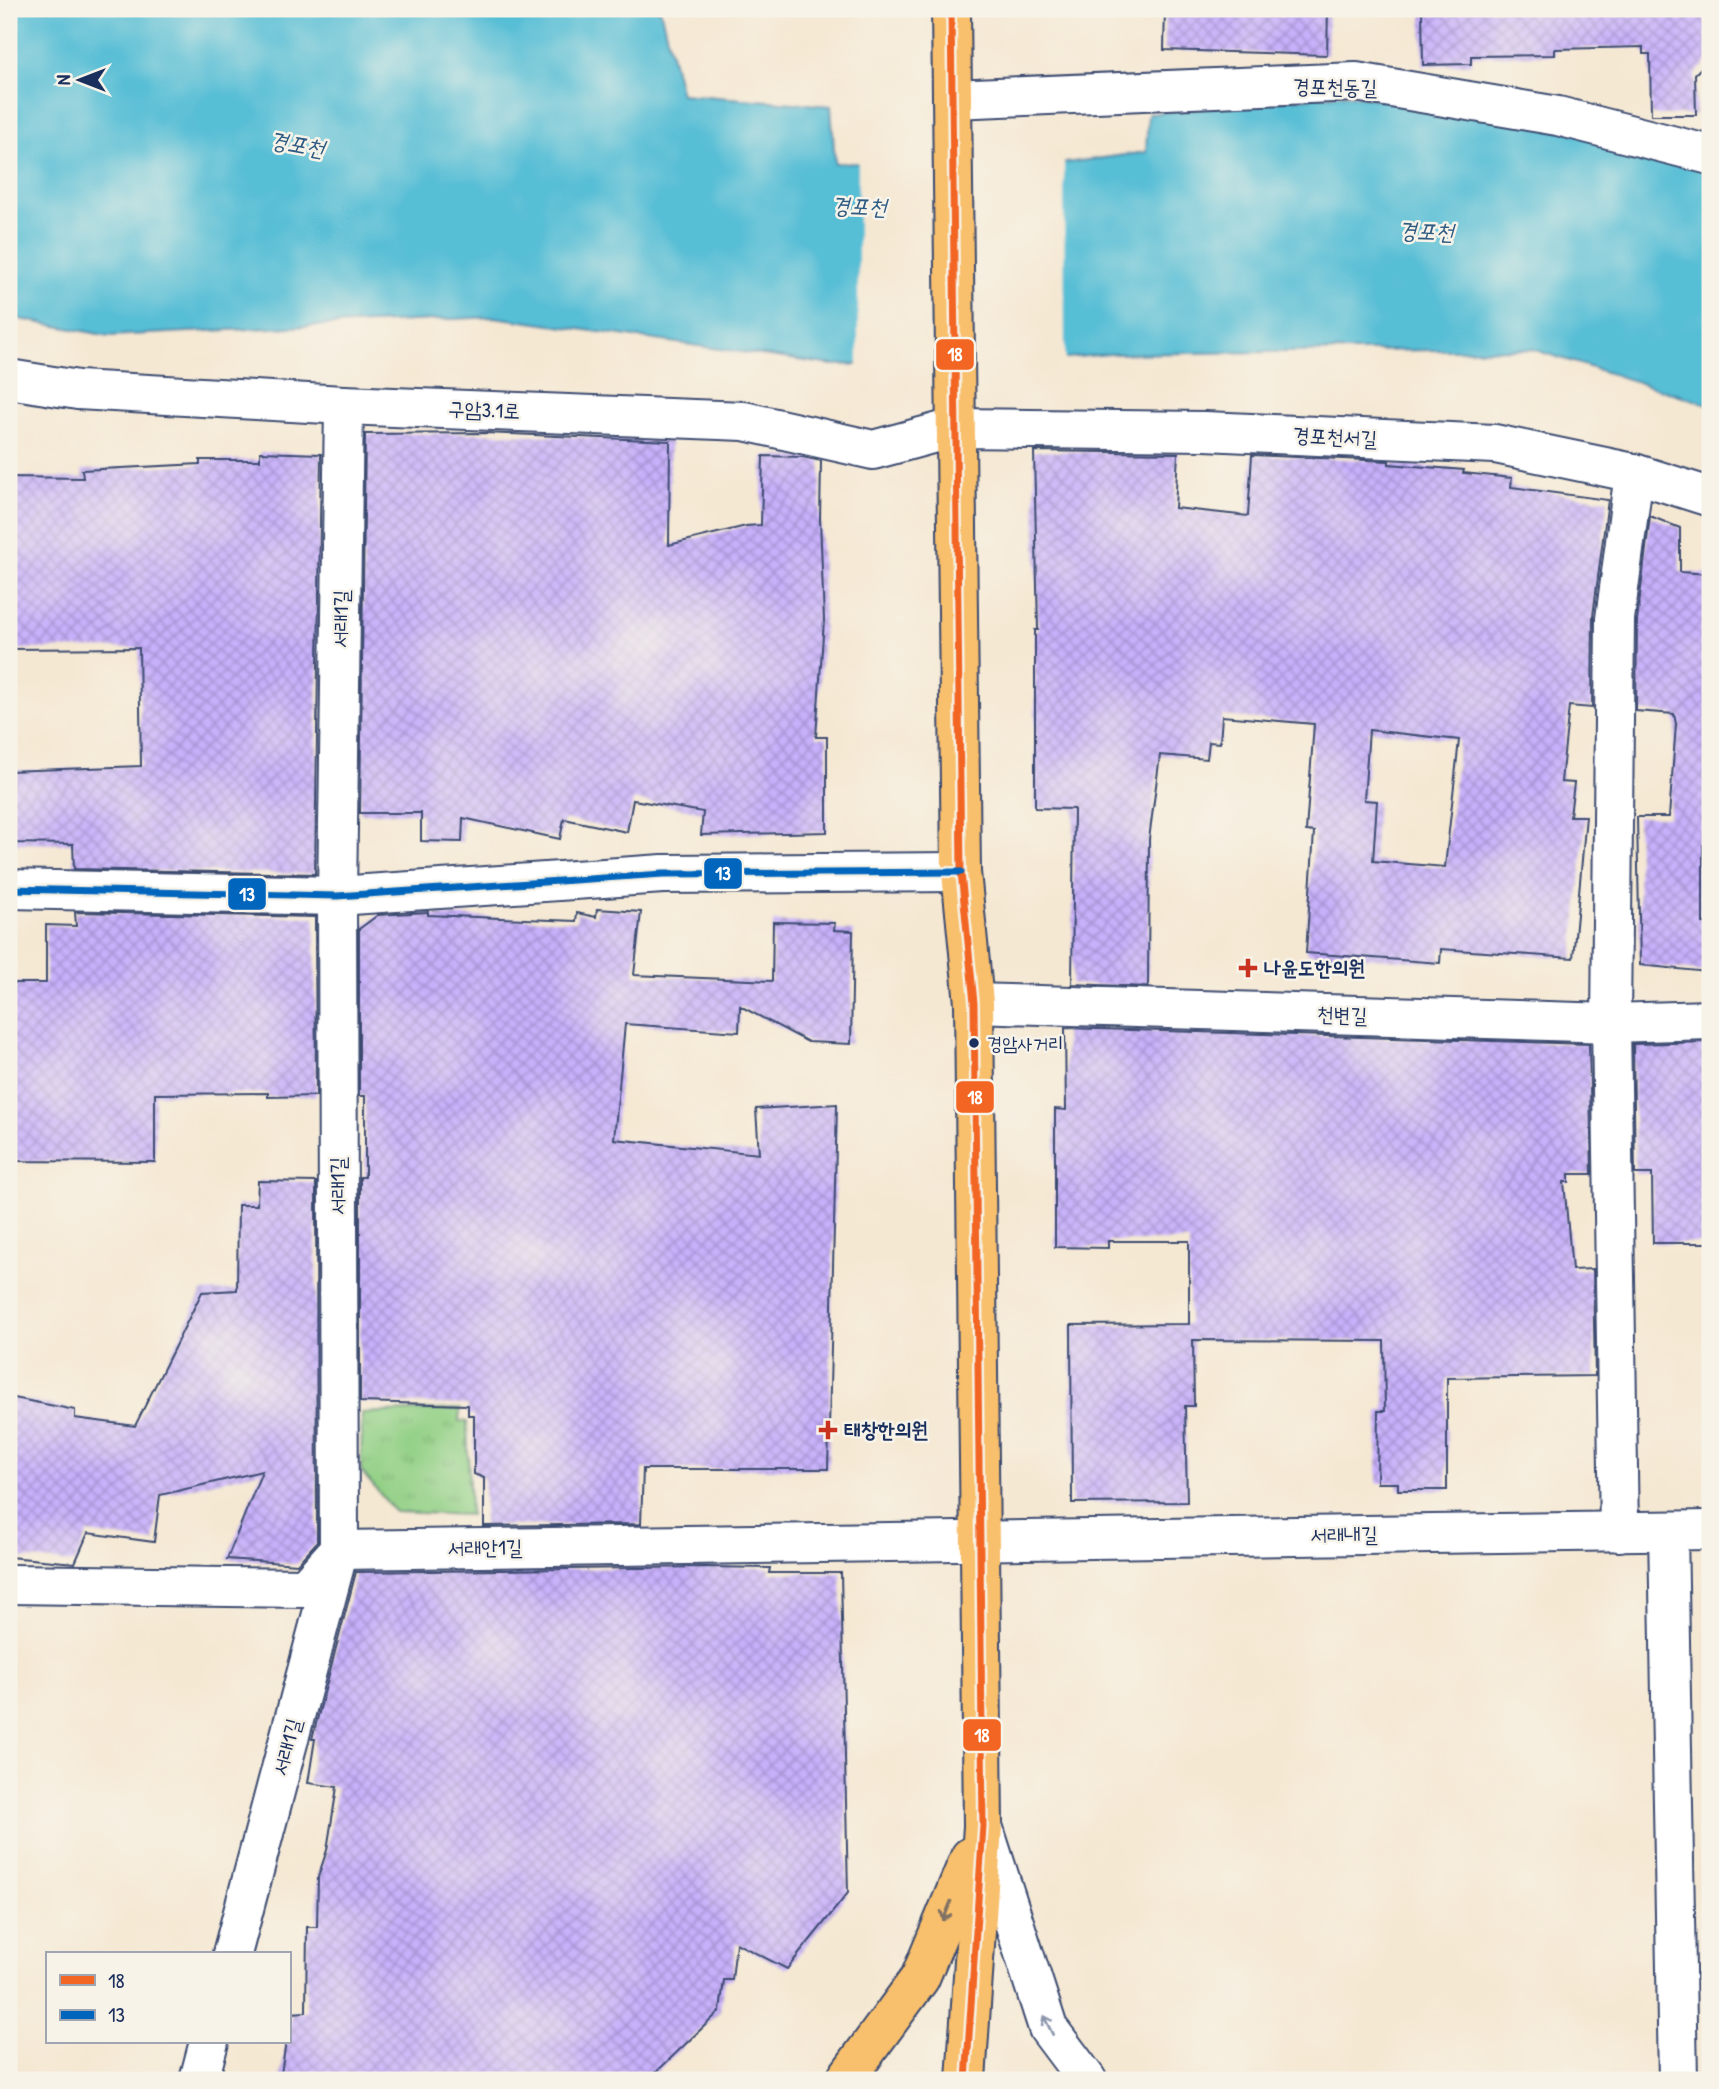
<svg xmlns="http://www.w3.org/2000/svg" width="1719" height="2089" viewBox="0 0 1719 2089" font-family="'Patrick Hand','Poor Story',sans-serif">
  <style>
    .park { fill: url(#park-tufts); stroke: #568072; stroke-width: 2 }
    .water { fill: #57bed5; stroke: #39769a; stroke-width: 2 }
    .pier { fill: #f5e8d3 }
    .building { fill: url(#building-cross-hatch); fill-rule: evenodd }
    .lines { fill: none; stroke-linecap: round; stroke-linejoin: round }
    .minor-casing { stroke: #3c4b70; stroke-width: 42 }
    .major-casing { stroke: #3c4b70; stroke-width: 42 }
    .minor { stroke: #fff; stroke-width: 38 }
    .major { stroke: #f8bf6c; stroke-width: 38 }
    .bus-1-casing { stroke: #f7f3e8; stroke-width: 12 }
    .bus-2-casing { stroke: #f7f3e8; stroke-width: 12 }
    .bus-1 { stroke: #f26522; stroke-width: 7 }
    .bus-2 { stroke: #0065bd; stroke-width: 7 }
    .oneway { stroke: #7e7064 }
    .oneway2 { stroke: #8d97ae }
    .poi-dot { fill: #c8321e; stroke: #f7f3e8; stroke-width: 2.5 }
    .bus-dot { fill: #1b2f5e; stroke: #f7f3e8; stroke-width: 2.5 }
    .labels { text-anchor: middle; stroke-width: 5; stroke-linejoin: round; paint-order: stroke }
    .bus-label { font-size: 19px; fill: #1b2f5e; stroke: #f7f3e8; text-anchor: start }
    .street-label { font-size: 21px; fill: #1b2f5e; stroke: #f7f3e8 }
    .poi-label { font-size: 21px; font-weight: bold; fill: #1b2f5e; stroke: #f7f3e8; text-anchor: start }
    .water-label { font-size: 23px; font-style: italic; fill: #2d5a82; stroke: #f7f3e8 }
    .line-badge { stroke: #f7f3e8; stroke-width: 2.5 }
    .badge-label { font-size: 19px; text-anchor: middle; font-weight: bold; fill: #fff }
  </style>
  <defs>
    <pattern id="park-tufts" width="24" height="20" patternUnits="userSpaceOnUse" patternTransform="scale(1.75)"><rect width="24" height="20" fill="#92d085"/><path d="M3 7l-1-3M5 7V3M7 7l1-3M15 17l-1-3M17 17v-4M19 17l1-3" fill="none" stroke="#7db375"/></pattern>
    <pattern id="building-cross-hatch" width="8" height="8" patternUnits="userSpaceOnUse" patternTransform="scale(1.75)"><rect width="8" height="8" fill="#c8b1fb"/><path d="M0 0l8 8M0 8l8-8" fill="none" stroke="#a290ce"/></pattern>
  </defs>
  <rect width="100%" height="100%" fill="#f7f3e8"/>
  <filter id="ink" filterUnits="userSpaceOnUse"><feTurbulence type="fractalNoise" baseFrequency=".0143" numOctaves="2"/><feDisplacementMap in="SourceGraphic" scale="14" xChannelSelector="R" yChannelSelector="G"/><feConvolveMatrix kernelMatrix="1 2 1 2 8 2 1 2 1" color-interpolation-filters="sRGB"/></filter>
  <filter id="wash" filterUnits="userSpaceOnUse"><feTurbulence type="fractalNoise" baseFrequency=".00686" numOctaves="4" result="noise"/><feDisplacementMap in="SourceGraphic" scale="28" xChannelSelector="R" yChannelSelector="G"/><feGaussianBlur stdDeviation="1.57" result="paint"/><feColorMatrix in="noise" values="0 0 0 0 0 0 0 0 0 0 0 0 0 0 0 0 0 1.4 0 .05"/><feComposite in="paint" operator="in"/></filter>
  <g filter="url(#wash)">
    <rect width="100%" height="100%" fill="#f5e8d3"/>
    <path class="park" d="M460,1409l-1,12 8,1 3,93 -75,-3 -34,-41 1,-58z"/>
    <path class="water" d="M9,9h651l21,85 150,12 4,57 223,1 88,-12 2,-38 196,-20 273,43 93,32v236l-178,-56 -422,5 -43,4 -235,7 -338,-48 -385,19 -100,-19z"/>
    <path class="pier" d="M1064,159l1,203 -207,6v-208z"/>
    <g id="blocks">
      <g class="building">
        <path d="M1165,9h163l-1,46 -163,-5z"/>
        <path d="M1422,9h284l2,52 -13,13 1,41h-45l-1,-61h-7v-7l-88,2v6l-84,1v8l-48,1z"/>
        <path d="M486,433l184,8 -1,104 77,-19 15,-1 2,-69 40,1 18,4 -1,58 4,101 -8,117h11v95l-126,3 2,-23 -70,-12 -6,32 -63,-13 -4,20 -97,-21 -1,24 -41,-1v-28h-61l5,-379z"/>
        <path d="M1034,451l144,2 -3,55 73,8 4,-61 137,6v3l75,6 -1,3 49,5 -1,9 97,13 -15,116 -1,92 -23,-2 -8,76 13,1 -4,33h16l-13,142 -132,-9 -1,14 -134,-10 8,-121 -8,-1 8,-107 -92,-8 -2,27 -11,-1 -2,17 -47,-4 -11,84 -1,148 -76,-3 2,-175 -39,-1v-178h3zM1369,730l90,10 -14,127 -72,-6 4,-60 -13,-1z"/>
        <path d="M260,452l61,2 -6,420 -241,-5 -1,-25 -64,-1v-72l132,-5 -2,-118 -130,1v-172l74,1 -1,-8 118,-6v-4h60z"/>
        <path d="M1650,516l30,12v44l30,2v232l-2,39h-5v78h7v38h-3v11l-67,-7 -3,-148h32l7,-93 -2,-10 -38,-3 1,-90z"/>
        <path d="M597,909l44,3 -7,63 138,6 1,-59 62,1 -1,7 19,1 -2,113 -43,-2 -68,-36 -1,26 -114,-8 -11,115 145,15 -3,-45 81,-5 -9,365h-185l-2,55 -157,2v-48l-10,-4v-59h-6v-10l-108,-3v-225h5v-81h-6v-167l19,-14 50,-3v3l148,6 1,-8 19,4z"/>
        <path d="M75,912l240,5 1,179 -48,1v-4l-113,1v68l-146,-1v-178h37v-58l30,1z"/>
        <path d="M1065,1028l524,16 3,130h-23v8h-5l8,88 21,-1 2,107 -148,2v112h-49v-7h-21l1,-72h7l-1,-70 -191,-1 1,66h-9l2,96 -115,1 -1,-178 118,-1v-83h-81v7l-53,-1v-138l11,1z"/>
        <path d="M1710,1042v201h-57l-1,-69h-17l-2,-130z"/>
        <path d="M258,1181l58,1 1,360 -20,22 -70,-5 35,-88 -102,24 -6,47 -66,-9 -13,30 -66,-6v-160l66,13v8l60,8 67,-134 35,-2 1,-85h19z"/>
        <path d="M705,1567l65,1 -1,5h72l7,320 -61,76 -51,-26 -4,37h-8l-4,31 -72,69h-368l6,-38h3l2,-29 15,-1 1,-85h10l1,-50 9,-27 10,-63 -29,-4 7,-44h-3l44,-167z"/>
      </g>
    </g>
  </g>
  <g filter="url(#ink)">
    <use href="#blocks" fill-opacity="0" stroke="#3c4b70" stroke-width="2"/>
    <g class="lines">
      <defs>
        <g id="minor">
          <path d="M952,99l404,-17 202,34 152,39"/>
          <path d="M9,379l69,11 266,15 400,16 129,29 81,-22 251,3 290,13 139,29 76,24"/>
          <path d="M9,889l328,7 326,-22 298,-2"/>
          <path d="M974,1003l637,20 99,-3"/>
          <path d="M1668,1531l10,549"/>
          <path d="M1619,1532l-8,-509 4,-404 19,-146"/>
          <path d="M9,1584l296,4 34,-38 1371,-20"/>
          <path d="M983,1826l65,202 39,52"/>
          <path d="M232,1954l107,-404 -2,-654 7,-491"/>
          <path d="M199,2080l10,-38"/>
        </g>
        <g id="major">
          <path d="M951,9l10,863 13,131 9,823 -17,254"/>
          <path d="M845,2080l75,-102 50,-121"/>
        </g>
      </defs>
      <use href="#minor" class="minor-casing"/>
      <use href="#major" class="major-casing"/>
      <use href="#minor" class="minor"/>
      <use href="#major" class="major"/>
      <defs>
        <path id="bus-1" d="M951,9l10,863 13,131 9,823 -17,254"/>
        <path id="bus-2" d="M9,889l328,7 326,-22 298,-2"/>
      </defs>
      <use href="#bus-1" class="bus-1-casing"/>
      <use href="#bus-2" class="bus-2-casing"/>
      <use href="#bus-1" class="bus-1"/>
      <use href="#bus-2" class="bus-2"/>
    </g>
    <defs><path id="oneway-shaft" d="M-6 0H5M1.5-3L5.5 0L1.5 3" fill="none" stroke-width="1.6" stroke-linecap="round" stroke-linejoin="round" transform="scale(1.75)"/></defs>
    <use class="oneway" href="#oneway-shaft" transform="translate(947 1911) rotate(112)"/>
    <use class="oneway2" href="#oneway-shaft" transform="translate(1048 2025) rotate(-116)"/>
  </g>
  <g class="poi-dot">
    <path d="M1244.5 957.5h7v7h7v7h-7v7h-7v-7h-7v-7h7z"/>
    <path d="M824.5 1419.5h7v7h7v7h-7v7h-7v-7h-7v-7h7z"/>
  </g>
  <circle class="bus-dot" cx="974" cy="1043" r="6"/>
  <g class="labels">
    <g class="bus-label">
      <text x="987" y="1050">경암사거리</text>
    </g>
    <g class="street-label">
      <text transform="translate(1335 87) rotate(1)" y="7">경포천동길</text>
      <text transform="translate(484 410) rotate(2)" y="7">구암3.1로</text>
      <text transform="translate(1335 437) rotate(3)" y="7">경포천서길</text>
      <text transform="translate(341 619) rotate(-89)" y="7">서래1길</text>
      <text transform="translate(1342 1015) rotate(2)" y="7">천변길</text>
      <text transform="translate(338 1186) rotate(-90)" y="7">서래1길</text>
      <text transform="translate(1344 1535) rotate(-1)" y="7">서래내길</text>
      <text transform="translate(485 1548) rotate(-1)" y="7">서래안1길</text>
      <text transform="translate(287 1747) rotate(-75)" y="7">서래1길</text>
    </g>
    <g class="poi-label">
      <text x="1264" y="975">나윤도한의원</text>
      <text x="844" y="1437">태창한의원</text>
    </g>
    <g class="water-label">
      <text transform="translate(297 144) rotate(10)" y="8">경포천</text>
      <text transform="translate(859 206) rotate(2)" y="8">경포천</text>
      <text transform="translate(1426 231) rotate(2)" y="8">경포천</text>
    </g>
  </g>
  <g class="line-badge">
    <rect x="935" y="338" width="40" height="33" rx="7" fill="#f26522"/>
    <rect x="703" y="857" width="40" height="33" rx="7" fill="#0065bd"/>
    <rect x="227" y="877" width="40" height="34" rx="7" fill="#0065bd"/>
    <rect x="955" y="1080" width="40" height="34" rx="7" fill="#f26522"/>
    <rect x="962" y="1718" width="40" height="34" rx="7" fill="#f26522"/>
  </g>
  <g class="badge-label">
    <text x="955" y="361">18</text>
    <text x="723" y="880">13</text>
    <text x="247" y="901">13</text>
    <text x="975" y="1104">18</text>
    <text x="982" y="1742">18</text>
  </g>
  <rect width="1719" height="2089" fill="none" stroke="#f7f3e8" stroke-width="35"/>
  <rect x="46" y="1952" width="245" height="91" fill="#f7f3e8" stroke="#9fa5b1" stroke-width="2"/>
  <rect x="60" y="1975" width="35" height="10" fill="#f26522" stroke="#9fa5b1" stroke-width="2"/>
  <text x="108" y="1988" font-size="21" fill="#1b2f5e">18</text>
  <rect x="60" y="2010" width="35" height="10" fill="#0065bd" stroke="#9fa5b1" stroke-width="2"/>
  <text x="108" y="2022" font-size="21" fill="#1b2f5e">13</text>
  <g transform="translate(80 80) rotate(270)" stroke="#f7f3e8" stroke-width="5" paint-order="stroke">
  <path d="M0-5L12 26L0 18L-12 26Z" fill="#1b2f5e"/>
  <text y="-10" font-size="19" font-weight="bold" text-anchor="middle" fill="#1b2f5e">N</text>
  </g>
</svg>
